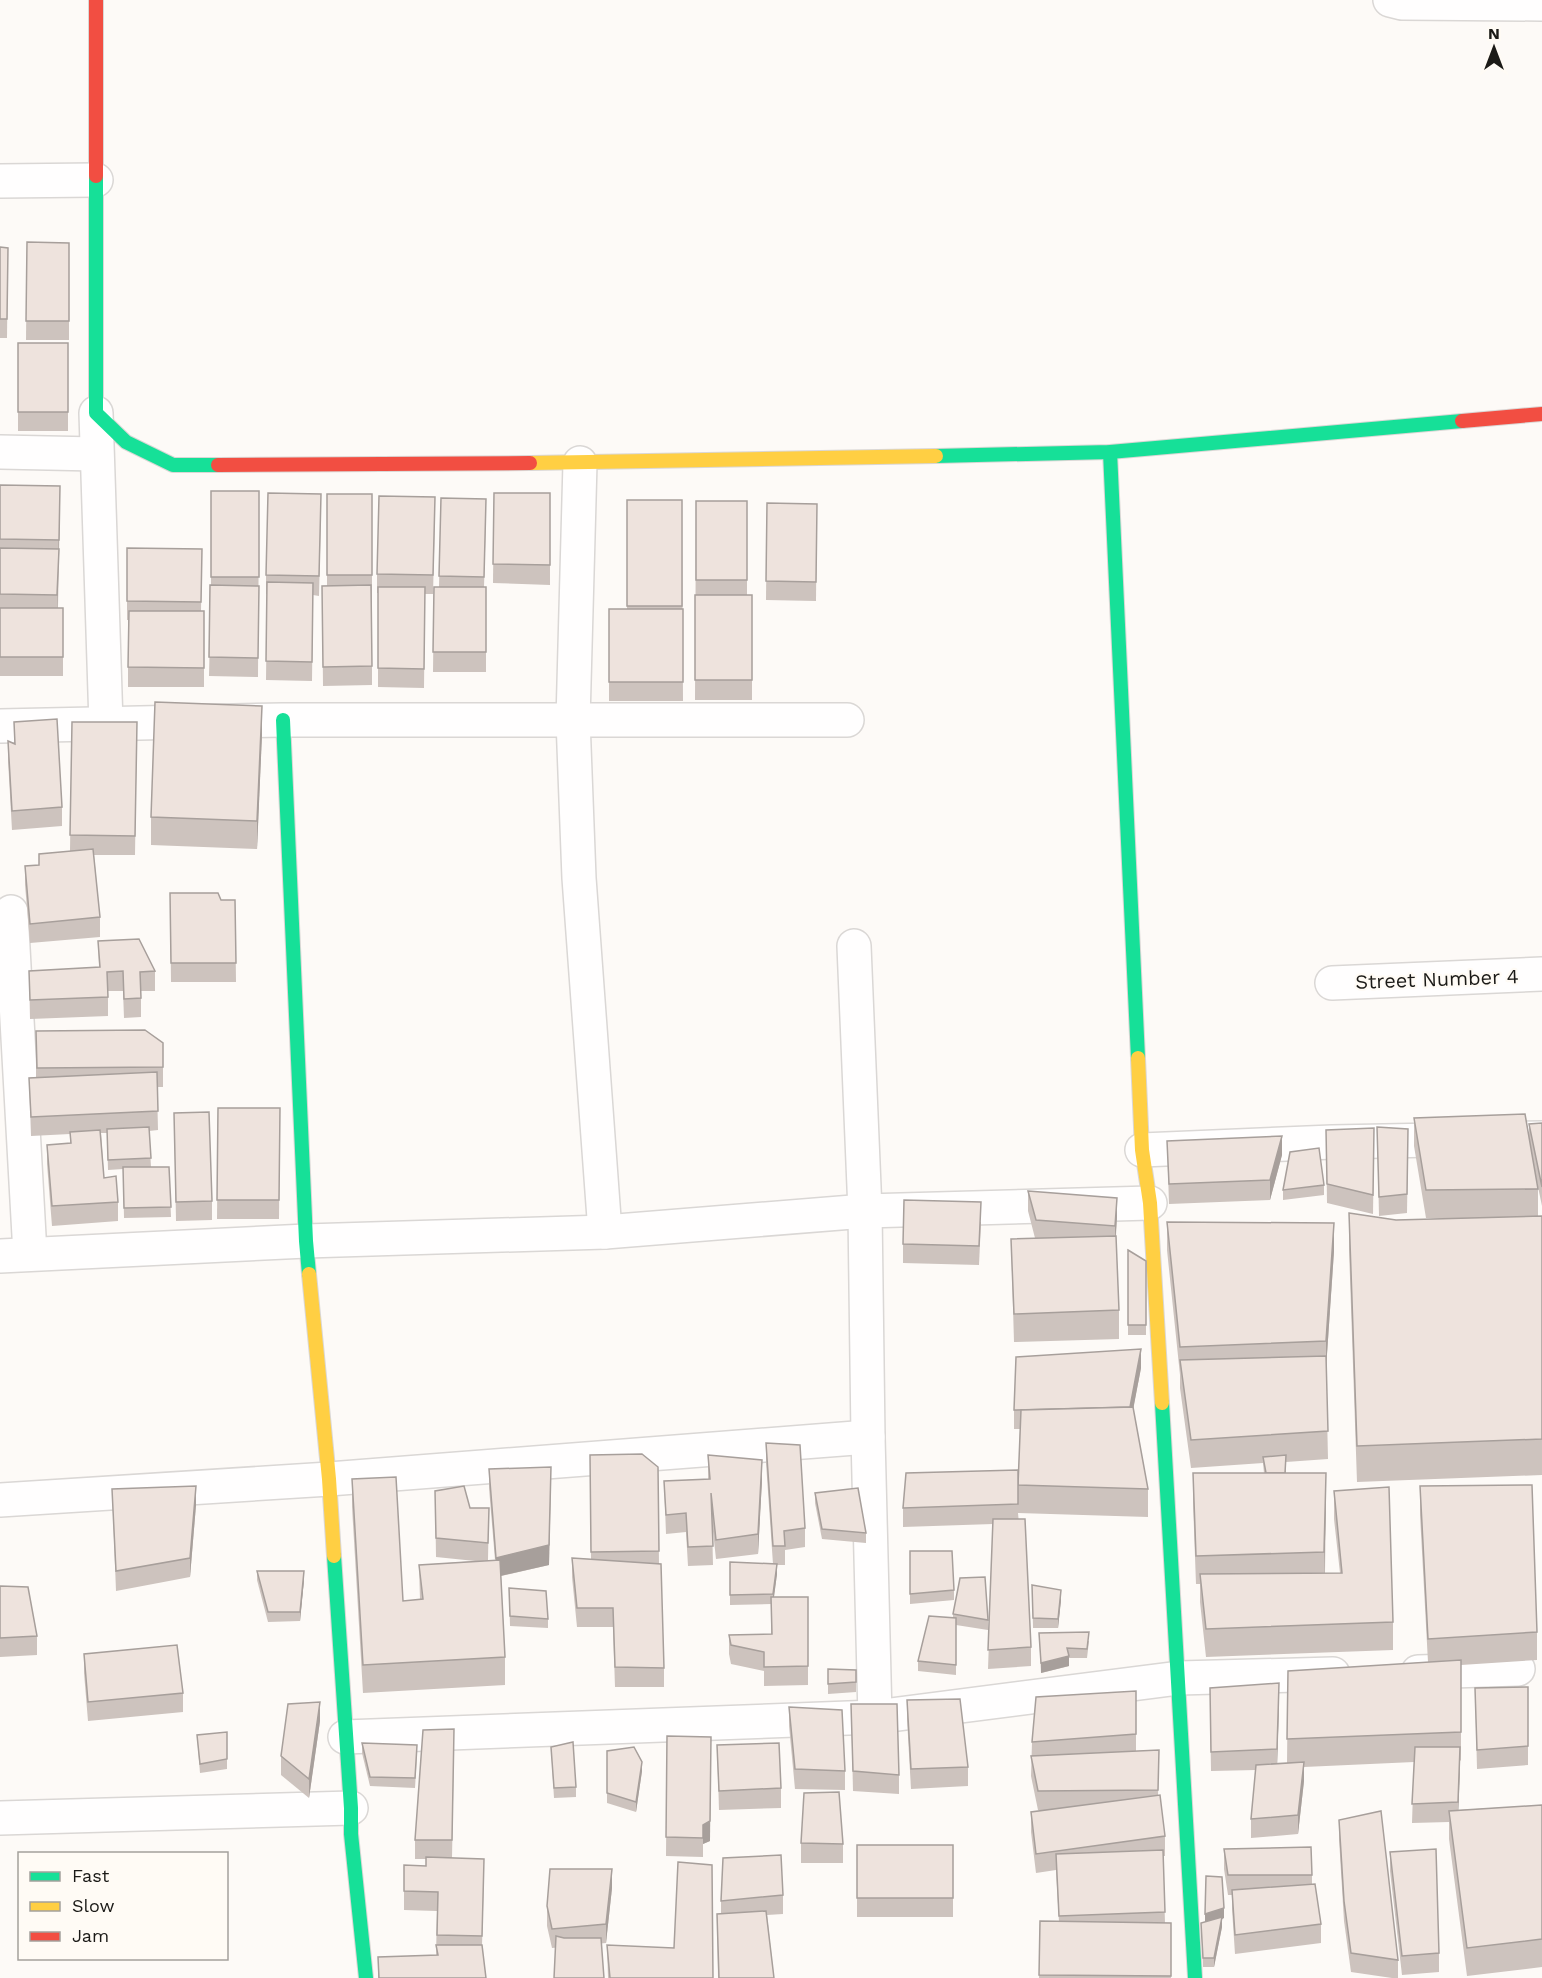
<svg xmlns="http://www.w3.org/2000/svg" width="1542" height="1978" viewBox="0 0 1542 1978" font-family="'Work Sans',sans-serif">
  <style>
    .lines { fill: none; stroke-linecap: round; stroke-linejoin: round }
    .street-casing { stroke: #dad7d5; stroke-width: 36 }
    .fast-casing { stroke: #dad7d5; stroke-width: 16 }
    .slow-casing { stroke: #dad7d5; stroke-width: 16 }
    .jam-casing { stroke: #dad7d5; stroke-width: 16 }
    .street { stroke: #fffefe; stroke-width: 33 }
    .fast { stroke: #16e098; stroke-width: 14 }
    .slow { stroke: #ffcf43; stroke-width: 14 }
    .jam { stroke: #f24e42; stroke-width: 14 }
    .wall { fill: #cdc3be }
    .shaded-wall { fill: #a79f9b }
    .building { fill: #eee3dd; stroke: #a79f9b; stroke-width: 1.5 }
    .labels { text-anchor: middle; stroke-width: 4.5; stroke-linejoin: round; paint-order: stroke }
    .street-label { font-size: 20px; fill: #1b1a17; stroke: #fffbf5 }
  </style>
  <rect width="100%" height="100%" fill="#fdfaf7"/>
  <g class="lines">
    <defs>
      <g id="street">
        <path d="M1390,0l12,3 140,1"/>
        <path d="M0,181l96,-1"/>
        <path d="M96,413l10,311"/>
        <path d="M0,452l96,2"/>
        <path d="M580,463l-7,257 6,158 26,354"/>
        <path d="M0,726l283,-6h564"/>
        <path d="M11,912l19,342"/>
        <path d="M854,946l11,265 3,226 7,280"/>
        <path d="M1332,983l210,-9"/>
        <path d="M1142,1150l190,-8 210,-4"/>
        <path d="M0,1256l306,-15 299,-9 260,-21 285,-8"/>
        <path d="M0,1500l329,-21 539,-42"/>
        <path d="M1418,1672l100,-3"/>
        <path d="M345,1737l530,-20 304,-39 154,-4"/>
        <path d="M0,1818l351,-10"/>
      </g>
      <g id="fast">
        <path d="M96,176v237l30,29 47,23h45"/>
        <path d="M1110,452l28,606"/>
        <path d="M936,456l174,-4 352,-31"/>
        <path d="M283,720l23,521 3,33"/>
        <path d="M1162,1403l33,575"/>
        <path d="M334,1556l17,252v26l15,144"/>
      </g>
      <g id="slow">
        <path d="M530,463l406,-7"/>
        <path d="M1138,1058l4,92 8,53 12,200"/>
        <path d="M309,1274l20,205 5,77"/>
      </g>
      <g id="jam">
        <path d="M96,0v176"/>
        <path d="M1462,421l80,-7"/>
        <path d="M218,465l312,-2"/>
      </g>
    </defs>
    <use href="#street" class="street-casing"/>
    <use href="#fast" class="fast-casing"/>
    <use href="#slow" class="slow-casing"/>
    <use href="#jam" class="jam-casing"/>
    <use href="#street" class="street"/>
    <use href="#fast" class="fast"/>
    <use href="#slow" class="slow"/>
    <use href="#jam" class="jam"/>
  </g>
  <g class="wall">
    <path d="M27,242l42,1v97h-43z"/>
    <path d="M0,247l8,1 -1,90h-7z"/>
    <rect x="18" y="343" width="50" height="88"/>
    <path d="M0,485l60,20 -2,103h5v68h-63z"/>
    <path d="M211,491h48l-1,186 -49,-1 2,-91z"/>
    <path d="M494,493h56v92l-57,-2z"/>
    <path d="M327,494h45v191l-49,1 -1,-100h5z"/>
    <path d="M441,498l45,20 -2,69h2v85h-53l1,-85h5z"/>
    <path d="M627,500h55l1,201h-74v-92h18z"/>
    <path d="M696,501h51v94h5v105h-57z"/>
    <path d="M767,503l50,1 -1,97 -50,-1z"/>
    <path d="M321,513l-2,83 -6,-1 -1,86 -46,-1 1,-86h-1v-19z"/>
    <path d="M435,516l-2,78h-8l-1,94 -46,-1v-94h-1v-19z"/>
    <path d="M127,548l75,1 -1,62h3v76h-76v-67h-1z"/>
    <path d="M14,722l48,85v19l-50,4 -4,-70v-19l6,3z"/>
    <path d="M72,722h65l-2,133h-41l6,62v20l-70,6 -5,-58v-19l14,-1v-11l31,-3z"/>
    <path d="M262,734l-5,115 -106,-4v-28z"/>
    <path d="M170,893l51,7h14l1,82h-65z"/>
    <path d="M98,941l57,30v20h-14v26l-17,1 -1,-27h-15v25l-78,3 -1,-48 70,-4z"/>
    <path d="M36,1031l127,12v44h-6l1,43 -9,1 2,36h18l2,50 -47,1 -1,-49 -15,1 -1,-37h-6l3,45 14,24v19l-66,5 -5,-62v-19l23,-2v-9l-39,2 -2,-58 7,-1z"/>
    <path d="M218,1108h62l-1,111h-62z"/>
    <path d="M174,1113l38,88v19l-36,1z"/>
    <path d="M1414,1118l115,20v-14l13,-1v83l-8,-38 4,21v27h4v259l-185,7 -8,-233v-36l47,7 59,-2h-29l-12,-72z"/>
    <path d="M1377,1127l31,21 -1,65 -28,3z"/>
    <path d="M1326,1130l48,18 -1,66 -46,-11z"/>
    <path d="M1167,1141l115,14 -12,45 -101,4z"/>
    <path d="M1324,1185v10l-41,5v-10z"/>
    <path d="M1028,1191l89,26 -1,19 3,74v29l-105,3 -3,-103 24,-1 -7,-27z"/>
    <path d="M981,1222l-2,43 -76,-2v-19z"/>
    <path d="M1167,1222l167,29 -8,118 2,90 -42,3v11l40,28 -1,72h15l-6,-54v-28l59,131v28l-187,7 -6,-55v-18h-4l-3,-82v-29h71l-1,-10 -72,5 -11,-80v-13l-13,-125z"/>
    <path d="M1128,1250l18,11v74h-18z"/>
    <path d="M1141,1368l-8,41 15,80v28l-130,-4 13,134v19l-43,3 5,-145 -90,3v-19l115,-23 2,-56h-6v-19z"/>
    <path d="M766,1443l39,85v19l-20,3v15h-8v9l-3,23h34v88l-44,1v-15l-33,-7 -2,-10v-19l42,-1v-30l-41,1v-43l43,2 -7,-101z"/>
    <path d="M590,1455l68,12 1,97 5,104v19h-49l-2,-60h-36l-5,-50v-19l19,1z"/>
    <path d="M708,1455l54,25 -4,74 -42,5 -4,-37 1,43 -25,1 -2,-34 -20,2 -2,-53 44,-2z"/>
    <path d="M489,1469l62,18 -2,78 -48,11 4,81v28l-142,8 -11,-186v-28l51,122 17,-1 -1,-35 56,-4 -39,-4 -1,-66 35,17h19l-1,52h7l-6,-72z"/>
    <path d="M1420,1486l117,146v28l-76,5v95l-1,1 -2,49 84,-5v162l-75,9 -18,-137v-17l-37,1 2,-61 -110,5v14l-6,53 -47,4v-19l5,-49 -45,1 -1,-64 69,-5 -2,62 10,-1 1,-92 140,-9 -8,-147z"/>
    <path d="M112,1489l84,16 -6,72 -74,14z"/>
    <path d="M815,1493l51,40v10l-44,-4 -7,-36z"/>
    <path d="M910,1551l44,39v10l-44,4z"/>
    <path d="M257,1571l47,9 -4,41 -32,1 -11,-42z"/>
    <path d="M1032,1585l29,15 -3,28h-25z"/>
    <path d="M0,1586l37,50v19l-37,2z"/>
    <path d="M509,1588l39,31v9l-38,-2z"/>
    <path d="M953,1614l35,6v10l-32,-5v50l-38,-4v-10l35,-43z"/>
    <path d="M1039,1633l50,8 -2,17h-18v8l-28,7z"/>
    <path d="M84,1654l99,39v19l-95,9 -4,-48z"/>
    <path d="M828,1669l28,1v22l-28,2z"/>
    <path d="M1528,1687v78l-51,4 -2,-81z"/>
    <path d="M1136,1691v60l23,-1 -1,46 7,40v20h-2l2,67 6,55h-132l1,-57 19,1 -3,-52 -20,3 -5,-41v-20l16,-2h-9l-7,-34 1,-34z"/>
    <path d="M907,1700l61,67v19l-57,3 -4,-70z"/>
    <path d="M851,1704l48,71v19l-46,-3z"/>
    <path d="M789,1707l56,64v19l-50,-1 -6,-63z"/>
    <path d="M320,1721l-11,77 -28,-23v-19z"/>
    <path d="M227,1732v37l-27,4 -3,-38z"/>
    <path d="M667,1736l43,105 -7,3v13l-37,-1z"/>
    <path d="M362,1743l55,11 -2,34 -45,-2 -8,-33z"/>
    <path d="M717,1745l64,43v20l-62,2z"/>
    <path d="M551,1747l25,40v10l-22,1z"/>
    <path d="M454,1748l-2,110 32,20 -2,67 4,33h-108v-21l58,-2 1,-44 -33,-1v-45l22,1v-7h-11v-19z"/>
    <path d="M607,1751l35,20 -6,41 -29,-9z"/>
    <path d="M1339,1820l59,140v18h-6l-41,-6 -7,-51 -5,-82z"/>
    <path d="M801,1843l42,1v19h-42z"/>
    <rect x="857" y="1845" width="96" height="72"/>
    <path d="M1224,1849l88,26v10l9,39v19l-86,11 -3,-45v-14h-4l-4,-26z"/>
    <path d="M1390,1852l49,101v19l-37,3 -12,-104z"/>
    <path d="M612,1888l-6,55 -54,5 -5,-22v-20z"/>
    <path d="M783,1895v19l-16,1 7,63h-56l-1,-64h4v-13z"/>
    <path d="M1224,1918l-2,1v8l-8,40h-11l-2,-44z"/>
    <path d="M607,1945l67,3 39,30h-105z"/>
  </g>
  <g class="shaded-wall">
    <path d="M60,486v19l-3,110v-20z"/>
    <path d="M262,706v28l-5,115v-28z"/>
    <path d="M1282,1136v19l-12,45v-20z"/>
    <path d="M1117,1198v19l-2,28v-19z"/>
    <path d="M1334,1223v28l-8,118v-28z"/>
    <path d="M1141,1349v19l-11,58v-19z"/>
    <path d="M762,1460v20l-4,74v-20z"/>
    <path d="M551,1467l-2,98 -53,12v-19z"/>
    <path d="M1326,1473v28l-2,79v-28z"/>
    <path d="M196,1486v19l-6,72v-19z"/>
    <path d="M777,1564v10l-4,30v-10z"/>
    <path d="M304,1571v9l-4,41v-9z"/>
    <path d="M1061,1590v10l-3,28v-9z"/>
    <path d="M1069,1656v10l-28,7v-10z"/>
    <path d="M1279,1683v19l-2,67v-20z"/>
    <path d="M320,1702v19l-11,77v-19z"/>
    <path d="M1460,1747v19l-2,55v-19z"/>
    <path d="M711,1756l-1,85 -7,3v-19z"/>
    <path d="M642,1762v9l-6,41v-10z"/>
    <path d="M1304,1762v19l-6,53v-19z"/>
    <path d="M612,1869v19l-6,55v-19z"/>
    <path d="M1224,1908v10l-2,1v8l-8,40v-9l-9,-34v-10z"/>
  </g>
  <g class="building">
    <path d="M27,242l42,1v78h-43z"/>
    <path d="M0,247l8,1 -1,71h-7z"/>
    <rect x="18" y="343" width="50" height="69"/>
    <path d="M0,485l60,1 -1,54 -59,-1z"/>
    <rect x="211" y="491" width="48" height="86"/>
    <path d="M268,493l53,1 -2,82 -53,-1z"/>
    <path d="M494,493h56v72l-57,-1z"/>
    <rect x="327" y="494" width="45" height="81"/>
    <path d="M379,496l56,1 -2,78 -56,-1z"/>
    <path d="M441,498l45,1 -2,78 -45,-1z"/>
    <rect x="627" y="500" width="55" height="106"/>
    <rect x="696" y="501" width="51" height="79"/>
    <path d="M767,503l50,1 -1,78 -50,-1z"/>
    <path d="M0,548l59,1 -2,46 -57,-1z"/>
    <path d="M127,548l75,1 -1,53 -74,-1z"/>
    <path d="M267,582l46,1 -1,79 -46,-1z"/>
    <path d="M210,585l49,1 -1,72 -49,-1z"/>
    <path d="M371,585l1,81 -49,1 -1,-81z"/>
    <path d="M378,587h47l-1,82 -46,-1z"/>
    <path d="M434,587h52v65h-53z"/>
    <rect x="695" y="595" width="57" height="85"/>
    <rect x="0" y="608" width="63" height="49"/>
    <rect x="609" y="609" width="74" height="73"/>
    <path d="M129,611h75v57l-76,-1z"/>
    <path d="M155,702l107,4 -5,115 -106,-4z"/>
    <path d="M57,719l5,88 -50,4 -4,-70 7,3 -1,-22z"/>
    <path d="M72,722h65l-2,114 -65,-1z"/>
    <path d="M93,849l7,68 -70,7 -5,-58 14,-1v-11z"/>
    <path d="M170,893h48l3,7h14l1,63h-65z"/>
    <path d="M139,939l16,32 -15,1 1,26 -17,1 -1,-28 -16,1 1,25 -78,3 -1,-29 71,-4 -2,-26z"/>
    <path d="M145,1030l18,13v24l-126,1 -1,-37z"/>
    <path d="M157,1072l1,39 -127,6 -2,-39z"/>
    <path d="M218,1108h62l-1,92h-62z"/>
    <path d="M209,1112l3,89 -36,1 -2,-89z"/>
    <path d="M1525,1114l13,75 -112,1 -12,-72z"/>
    <path d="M1542,1123v64l-13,-63z"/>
    <path d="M149,1127l2,31 -43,2 -1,-31z"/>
    <path d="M1377,1127l31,2 -1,65 -28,3z"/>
    <path d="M1374,1128l-1,67 -46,-11 -1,-54z"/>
    <path d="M100,1130l4,48 12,-2 2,26 -66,4 -5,-61 24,-2 -1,-11z"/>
    <path d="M1282,1136l-12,44 -101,4 -2,-43z"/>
    <path d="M1319,1148l5,37 -41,5 7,-38z"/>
    <path d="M123,1167h46l2,40 -47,1z"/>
    <path d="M1028,1191l89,7 -2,28 -79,-6z"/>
    <path d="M904,1200l77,2 -2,44 -76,-2z"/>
    <path d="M1349,1213l47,7 146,-4v223l-185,7z"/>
    <path d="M1167,1222l167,1 -8,118 -146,6z"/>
    <path d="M1116,1236l3,74 -105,4 -3,-75z"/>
    <path d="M1128,1250l18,11v64h-18z"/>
    <path d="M1141,1349l-11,58 -116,3 2,-53z"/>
    <path d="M1326,1356l2,75 -137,9 -11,-80z"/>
    <path d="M1133,1407l15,82 -130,-4 3,-75z"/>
    <path d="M766,1443l34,2 5,83 -21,3 1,15h-12z"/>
    <path d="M642,1454l16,13 1,84 -68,1 -1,-97z"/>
    <path d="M708,1455l54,5 -4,74 -42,6 -5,-47 2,53 -25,1 -2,-34 -20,2 -2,-34 46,-2z"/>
    <path d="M1286,1455l-1,18h-19l-3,-16z"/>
    <path d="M551,1467l-2,78 -53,13 -7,-89z"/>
    <path d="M1018,1470v34l-115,4 3,-35z"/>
    <path d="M1193,1473h133l-2,79 -128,4z"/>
    <path d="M396,1477l7,124 20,-2 -4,-34 81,-5 5,97 -142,8 -11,-186z"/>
    <path d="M1532,1485l5,147 -109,7 -8,-153z"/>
    <path d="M196,1486l-6,72 -74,13 -4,-82z"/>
    <path d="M464,1486l6,22h19l-1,35 -52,-5 -1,-47z"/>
    <path d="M1389,1487l4,135 -187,7 -6,-55 142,-1 -8,-82z"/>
    <path d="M858,1488l8,45 -44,-4 -7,-36z"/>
    <path d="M993,1519h32l6,128 -43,3z"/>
    <path d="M910,1551h42l2,39 -44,4z"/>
    <path d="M572,1558l89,6 3,104 -49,-1 -2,-59h-36z"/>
    <path d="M730,1562l47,2 -4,30 -43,1z"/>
    <path d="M257,1571h47l-4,41h-32z"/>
    <path d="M985,1577l3,43 -35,-6 7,-36z"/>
    <path d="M1032,1585l29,5 -3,29 -25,-1z"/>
    <path d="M0,1586l28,1 9,49 -37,2z"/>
    <path d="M509,1588l37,3 2,28 -38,-3z"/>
    <path d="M771,1597h37v69l-44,1v-15l-33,-7 -2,-10 43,-1z"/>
    <path d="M929,1616l27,2v47l-38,-4z"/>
    <path d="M1089,1632l-2,17 -20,-1 2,8 -28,7 -2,-30z"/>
    <path d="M177,1645l6,48 -95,9 -4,-48z"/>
    <path d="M1461,1660v72l-174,7 1,-68z"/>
    <path d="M828,1669l28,1v12l-28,2z"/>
    <path d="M1279,1683l-2,66 -66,3 -1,-64z"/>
    <path d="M1528,1687v59l-51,4 -2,-62z"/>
    <path d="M1136,1691v43l-104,8 4,-45z"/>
    <path d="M960,1699l8,68 -57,2 -4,-69z"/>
    <path d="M320,1702l-11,77 -28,-23 7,-52z"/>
    <path d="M851,1704h46l2,71 -46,-4z"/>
    <path d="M789,1707l53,3 3,61 -50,-2z"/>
    <path d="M454,1729l-2,111h-37l8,-110z"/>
    <path d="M227,1732v27l-27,5 -3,-29z"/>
    <path d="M667,1736l44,1 -1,84 -7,4v13l-37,-1z"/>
    <path d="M573,1742l3,45 -22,1 -3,-41z"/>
    <path d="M362,1743l55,2 -2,33 -45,-1z"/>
    <path d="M779,1743l2,45 -62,3 -2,-46z"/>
    <path d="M634,1747l8,15 -6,40 -29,-9v-42z"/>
    <path d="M1415,1747h45l-2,55 -46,2z"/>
    <path d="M1159,1750l-1,40 -120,1 -7,-35z"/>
    <path d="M1304,1762l-6,53 -47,4 5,-54z"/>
    <path d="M839,1792l4,52 -42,-1 3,-50z"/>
    <path d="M1160,1795l5,41 -129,18 -5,-42z"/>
    <path d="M1542,1805v134l-75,9 -18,-137z"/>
    <path d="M1381,1811l17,149 -47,-7 -7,-52 -5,-81z"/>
    <rect x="857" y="1845" width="96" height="53"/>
    <path d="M1311,1847l1,28h-84l-4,-26z"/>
    <path d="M1436,1849l3,104 -37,3 -12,-104z"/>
    <path d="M1163,1850l2,62 -106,4 -3,-62z"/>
    <path d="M781,1855l2,40 -62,6 2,-43z"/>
    <path d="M426,1857l58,2 -2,77 -45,-1 1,-43 -34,-1v-26l22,1z"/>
    <path d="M678,1862l34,3 1,113h-103l-3,-33 67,3z"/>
    <path d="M550,1869h62l-6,55 -54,5 -5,-23z"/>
    <path d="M1206,1876l16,1 2,31 -19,6z"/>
    <path d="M1315,1884l6,40 -86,11 -3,-45z"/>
    <path d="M766,1911l8,67h-55l-2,-64z"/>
    <path d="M1222,1917l-8,41h-11l-2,-35z"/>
    <path d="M1040,1921l131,2v53l-132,-1z"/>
    <path d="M556,1936l8,2h37l3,40h-50z"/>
    <path d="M436,1945h46l4,33h-107l-1,-21 60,-2z"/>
  </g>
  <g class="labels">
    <g class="street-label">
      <text transform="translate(1437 979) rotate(-2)" y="7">Street Number 4</text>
    </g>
  </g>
  <rect x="18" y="1852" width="210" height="108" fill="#fffbf5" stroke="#a4a19c" stroke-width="1.5"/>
  <rect x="30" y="1872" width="30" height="9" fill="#16e098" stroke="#a4a19c" stroke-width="1.5"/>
  <text x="72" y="1882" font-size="18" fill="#1b1a17">Fast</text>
  <rect x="30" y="1902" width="30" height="9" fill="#ffcf43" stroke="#a4a19c" stroke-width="1.5"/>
  <text x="72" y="1912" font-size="18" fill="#1b1a17">Slow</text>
  <rect x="30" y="1932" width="30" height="9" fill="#f24e42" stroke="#a4a19c" stroke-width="1.5"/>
  <text x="72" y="1942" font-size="18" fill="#1b1a17">Jam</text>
  <g transform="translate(1494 48)" stroke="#fffbf5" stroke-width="4.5" paint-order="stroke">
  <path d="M0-4.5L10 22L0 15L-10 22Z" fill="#1b1a17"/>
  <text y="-9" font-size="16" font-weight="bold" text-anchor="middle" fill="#1b1a17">N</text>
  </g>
</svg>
